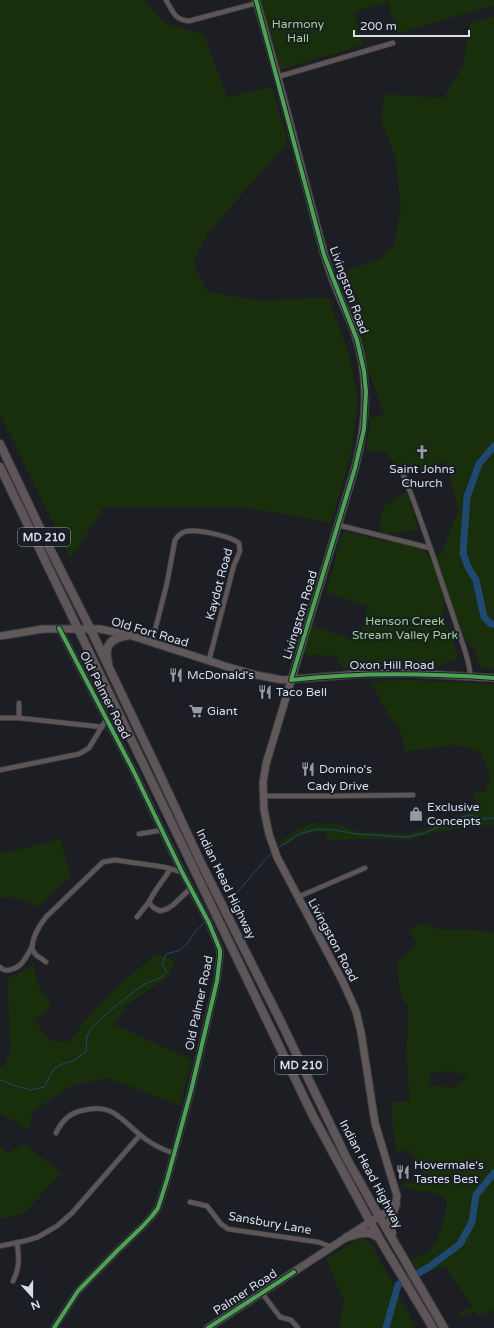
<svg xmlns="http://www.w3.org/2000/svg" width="494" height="1328" viewBox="0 0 494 1328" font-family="'Varela Round',sans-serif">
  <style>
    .green { fill: #192e0a; fill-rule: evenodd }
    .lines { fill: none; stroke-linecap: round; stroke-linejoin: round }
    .stream { stroke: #1f4873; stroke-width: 1 }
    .river { stroke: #1f4873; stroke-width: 7 }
    .minor-casing { stroke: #373a3e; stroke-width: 6 }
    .tertiary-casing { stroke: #373a3e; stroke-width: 8 }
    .secondary-casing { stroke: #373a3e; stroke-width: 9 }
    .primary-casing { stroke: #373a3e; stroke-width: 9 }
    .trunk-casing { stroke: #373a3e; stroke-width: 10 }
    .minor { stroke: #5e5556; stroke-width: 4.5 }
    .tertiary { stroke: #5e5556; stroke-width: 5.5 }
    .secondary { stroke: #61585a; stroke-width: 7 }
    .primary { stroke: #5f5659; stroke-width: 7 }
    .trunk { stroke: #5e5558; stroke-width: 8 }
    .cycleway-casing { stroke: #181d27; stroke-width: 6 }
    .cycleway { stroke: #4ca352; stroke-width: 4 }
    .labels { text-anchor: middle; stroke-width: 4; stroke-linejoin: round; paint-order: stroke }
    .shield { fill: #181d27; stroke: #a0a3ac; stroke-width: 1 }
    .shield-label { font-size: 11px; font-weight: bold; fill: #dadde5 }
    .park-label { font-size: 12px; fill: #9fd380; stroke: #181d27 }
    .street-label { font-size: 12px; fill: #dadde5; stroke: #181d27 }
    .poi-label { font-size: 12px; fill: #dadde5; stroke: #181d27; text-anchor: start }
  </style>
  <rect width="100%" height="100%" fill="#1c1e24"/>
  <g class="green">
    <path d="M0,0h145l2,5 18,18 39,12 23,62 45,-10 16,55 -80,91 -15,30 14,28 52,10 69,-4 21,57 9,44 -6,52 -21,73 -87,-16h-140l-33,52 -71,-145z"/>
    <path d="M257,0h237v5l-97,29 -9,-32 -34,10 9,33 -87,26z"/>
    <path d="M494,16v653l-14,-2 -6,-20 -3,1 -12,-21 -26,-71 11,-4 -1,-4 16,-38 -14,-49 -39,16 -22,-26h-18l4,-33 14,-4 -31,-87 4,-2 -15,-39 4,-2 -4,-12 39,-13 13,-14 7,-36 -5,-50 -15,-40 4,-25 58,4 20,-32 7,-43z"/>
    <path d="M407,492l11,36 -1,2 -35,4c-6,-26 4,-31 25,-42z"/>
    <path d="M344,531l44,11 1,-2c9,2 25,4 33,9 12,8 19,41 24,55l-2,1 -1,9 15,44 -27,11h-66l-1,-7 -21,7 -7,-13 -35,-2 9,-29 41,14 8,-1 9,-31 -42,-15 16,-58z"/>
    <path d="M414,680l80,4v141l-53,6 -31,9 -28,-1 -55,1 -1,-7c-18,-4 -31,6 -45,15l-2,-6 20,-13 13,-6 23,1 25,8 49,2 21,-7 9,-5 21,-8 10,-2 6,-5 -2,-14 10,-1c10,-14 4,-24 -3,-39l-16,-6 -15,-2 -23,4 -23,2 -2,-16 -21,-33 -11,-21z"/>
    <path d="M60,839l11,37 -33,31 -23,-10 -15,1v-44z"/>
    <path d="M417,922l20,7 38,1 3,1 16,1v378l-15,6 -4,-5 -13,6 -3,-5 13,-6 -27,-40 -25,9 -8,-16c5,-2 13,-4 17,-7 11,-11 16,-36 18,-50l-4,-6 -5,-2 -34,-7 -1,-3 22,-6 -16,-28 -12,2 -5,-32v-18l18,-1 -4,-49 2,-24v-22c-10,-10 -9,-29 -11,-43l20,-19 -9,-15h9zM453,1071l15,6 -16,11 -23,-3 1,-10 9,-3z"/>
    <path d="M157,954l18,7 -7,16 -40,27 -14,20 78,36 -12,45 -73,-27 -36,8 -38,26 -5,18 -28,-17v-46l4,-1 7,-15 -3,-51v-22l25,-12 5,18 13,21 -4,7 -14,7 18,22 18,1 16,-21 39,-41z"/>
    <path d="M24,1144l38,29 -38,40 -24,6v-73l7,7z"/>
    <path d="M362,1237l10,8 44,83h-77l5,-27 -18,-42z"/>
  </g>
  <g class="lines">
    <g class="stream">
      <path d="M278,848l21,-14 18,-5 18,1 22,4 51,3 16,-4 38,-16 8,-2 13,4 11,-1"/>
      <path d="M229,902l43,-50"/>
      <path d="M0,1080l16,6 14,4 14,-3 10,-18 8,-5 11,-3 13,-9 1,-16 4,-8 20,-18 26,-21 10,-6 13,-5 7,-6 -5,-8 4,-10 12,-3 9,-7 8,-12 9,-9"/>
    </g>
    <g class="river">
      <path d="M494,446l-15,18 -12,33 -4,56 5,14 8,13 8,37 7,7h3"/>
      <path d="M386,1328l12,-43 31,-18 31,-23 12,-22 4,-27 18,-22"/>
    </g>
    <defs>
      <g id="minor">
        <path d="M166,0c7,11 8,20 23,21l68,-18"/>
        <path d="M277,77l116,-34"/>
        <path d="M403,474c20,48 35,98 52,147 4,14 16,41 15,55"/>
        <path d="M338,525l92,23"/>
        <path d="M152,642l15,-59 8,-43c3,-4 4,-6 9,-8 11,-4 46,4 55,11l1,8 -6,14 -25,95"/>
        <path d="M19,703v15"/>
        <path d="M0,718h19l83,9"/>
        <path d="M0,770l79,-16 10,-6 17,-28"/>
        <path d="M263,796h69l81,-1"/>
        <path d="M139,834l23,-4"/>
        <path d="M170,869c-5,10 -19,25 -21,34l5,5 6,3 7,-2 6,-4 18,-17"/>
        <path d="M298,897l67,-29"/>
        <path d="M137,917l12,-15"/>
        <path d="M46,962l-10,-7 -4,-6c0,-11 7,-23 14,-32l57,-55 12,-2 49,7 18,5"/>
        <path d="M0,967c3,3 5,4 9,3 13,-2 17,-13 23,-23"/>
        <path d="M56,1133c5,-11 13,-19 24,-22 34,-10 41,10 64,27 9,7 20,12 31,16"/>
        <path d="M190,1202l17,4 14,18 7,5 90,13 14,5"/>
        <path d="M0,1246l25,-5 13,-4 19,-11 15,-13 68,-78"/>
        <path d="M13,1281c7,-13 6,-24 4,-39"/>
        <path d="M262,1293l18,24 11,3 7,8"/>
      </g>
      <path id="tertiary" d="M54,1328l24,-37 40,-41 24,-23 10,-11 6,-8 9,-28 24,-89 26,-110 3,-25v-6l-11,-27 -27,-51 -49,-102 -74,-142"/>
      <g id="secondary">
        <path d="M256,0c24,81 44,164 66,246 7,30 21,57 32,85 16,46 13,91 1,137l-89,296 -3,19 1,27 5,24 8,23 66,125 13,29 5,21 14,91 22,73c-1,11 -9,16 -18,20"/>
        <path d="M0,636l43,-7h57l29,6 96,31 31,9 27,5 77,-6 47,-1 87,5"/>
      </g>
      <path id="primary" d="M208,1328l171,-112"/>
      <g id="trunk">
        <path d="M0,444l48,101 42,83 64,134 47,101 80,159 67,139 27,48 69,119"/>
        <path d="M0,467l312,647 67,124 54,90"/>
        <path d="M108,662c-5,-18 5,-25 22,-27"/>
        <path d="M392,1233l-3,-9 7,-20"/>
        <path d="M347,1237c12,-3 20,-8 31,0"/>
      </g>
    </defs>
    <use href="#minor" class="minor-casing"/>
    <use href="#tertiary" class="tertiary-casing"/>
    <use href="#secondary" class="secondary-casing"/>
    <use href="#primary" class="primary-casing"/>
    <use href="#trunk" class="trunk-casing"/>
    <use href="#minor" class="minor"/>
    <use href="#tertiary" class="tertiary"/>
    <use href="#secondary" class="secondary"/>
    <use href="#primary" class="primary"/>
    <use href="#trunk" class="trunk"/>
    <defs>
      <g id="cycleway">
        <path d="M256,0l68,255 33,85 7,31 2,21 -2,37 -9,39 -64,212c69,-8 134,-7 203,-2"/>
        <path d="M54,1328l24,-37 40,-41 24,-23 10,-11 6,-8 9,-28 24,-89 26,-110 3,-25v-6l-11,-27 -27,-51 -49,-102 -74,-142"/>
        <path d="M208,1328l86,-56"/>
      </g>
    </defs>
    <use href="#cycleway" class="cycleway-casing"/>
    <use href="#cycleway" class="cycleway"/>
  </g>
  <defs>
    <symbol id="church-bare" viewBox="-9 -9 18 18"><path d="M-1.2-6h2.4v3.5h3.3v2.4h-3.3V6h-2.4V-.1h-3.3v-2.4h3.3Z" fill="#989aa1" stroke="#181d27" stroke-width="2.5" paint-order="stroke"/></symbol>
    <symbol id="restaurant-bare" viewBox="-9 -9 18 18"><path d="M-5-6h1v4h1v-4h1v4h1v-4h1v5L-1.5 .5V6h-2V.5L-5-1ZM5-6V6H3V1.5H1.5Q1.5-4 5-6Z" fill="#989aa1" stroke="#181d27" stroke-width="2.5" paint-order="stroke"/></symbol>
    <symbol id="supermarket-bare" viewBox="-9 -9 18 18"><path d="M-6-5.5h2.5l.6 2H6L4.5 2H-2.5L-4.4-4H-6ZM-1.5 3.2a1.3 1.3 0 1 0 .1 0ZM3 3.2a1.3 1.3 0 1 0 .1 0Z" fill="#989aa1" stroke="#181d27" stroke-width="2.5" paint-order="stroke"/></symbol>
    <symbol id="shop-bare" viewBox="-9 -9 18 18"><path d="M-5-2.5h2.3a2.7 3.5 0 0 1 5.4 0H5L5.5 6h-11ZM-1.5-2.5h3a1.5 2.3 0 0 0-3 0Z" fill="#989aa1" stroke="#181d27" stroke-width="2.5" paint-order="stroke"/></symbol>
  </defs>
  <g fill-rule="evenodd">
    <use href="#church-bare" x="412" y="442" width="20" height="20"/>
    <use href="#restaurant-bare" x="166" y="665" width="20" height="20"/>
    <use href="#restaurant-bare" x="255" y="682" width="20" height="20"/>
    <use href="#supermarket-bare" x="186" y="701" width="20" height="20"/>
    <use href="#restaurant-bare" x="298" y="759" width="20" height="20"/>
    <use href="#shop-bare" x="406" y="804" width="20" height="20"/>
    <use href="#restaurant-bare" x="393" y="1162" width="20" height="20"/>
  </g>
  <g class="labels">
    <g class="shield">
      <rect x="18" y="528" width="52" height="18" rx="3"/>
      <rect x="275" y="1056" width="52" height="18" rx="3"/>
    </g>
    <g class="shield-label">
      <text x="44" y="541">MD 210</text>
      <text x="301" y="1069">MD 210</text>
    </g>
    <g class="park-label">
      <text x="298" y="28">Harmony<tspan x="298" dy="14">Hall</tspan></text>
      <text x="405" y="625">Henson Creek<tspan x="405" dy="14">Stream Valley Park</tspan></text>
    </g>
    <g class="street-label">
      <text transform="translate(349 290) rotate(70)" y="4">Livingston Road</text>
      <text transform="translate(219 584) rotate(-75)" y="4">Kaydot Road</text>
      <text transform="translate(300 615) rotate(-73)" y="4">Livingston Road</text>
      <text transform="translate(150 632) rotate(16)" y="4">Old Fort Road</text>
      <text x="392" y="669">Oxon Hill Road</text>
      <text transform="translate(105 695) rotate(63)" y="4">Old Palmer Road</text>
      <text x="338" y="790">Cady Drive</text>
      <text transform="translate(226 884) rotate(64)" y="4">Indian Head Highway</text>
      <text transform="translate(333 940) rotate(62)" y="4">Livingston Road</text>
      <text transform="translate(199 1003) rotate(-78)" y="4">Old Palmer Road</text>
      <text transform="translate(371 1174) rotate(62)" y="4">Indian Head Highway</text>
      <text transform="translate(270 1223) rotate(10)" y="4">Sansbury Lane</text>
      <text transform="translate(245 1292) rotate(-33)" y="4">Palmer Road</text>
    </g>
    <g class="poi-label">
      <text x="422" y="473" text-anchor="middle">Saint Johns<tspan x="422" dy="14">Church</tspan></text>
      <text x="187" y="679">McDonald's</text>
      <text x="276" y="696">Taco Bell</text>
      <text x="207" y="715">Giant</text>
      <text x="319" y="773">Domino's</text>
      <text x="427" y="811">Exclusive<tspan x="427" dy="14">Concepts</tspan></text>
      <text x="414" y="1169">Hovermale's<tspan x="414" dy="14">Tastes Best</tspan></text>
    </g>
  </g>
  <g transform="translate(32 1296) rotate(159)" stroke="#181d27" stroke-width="3" paint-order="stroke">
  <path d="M0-3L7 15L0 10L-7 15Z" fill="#dadde5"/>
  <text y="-6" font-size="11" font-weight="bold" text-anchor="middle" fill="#dadde5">N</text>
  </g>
  <path d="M354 30v6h115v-6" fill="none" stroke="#dadde5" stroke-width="2"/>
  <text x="360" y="30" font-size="12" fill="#dadde5" stroke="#181d27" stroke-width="3" paint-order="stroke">200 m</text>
</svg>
